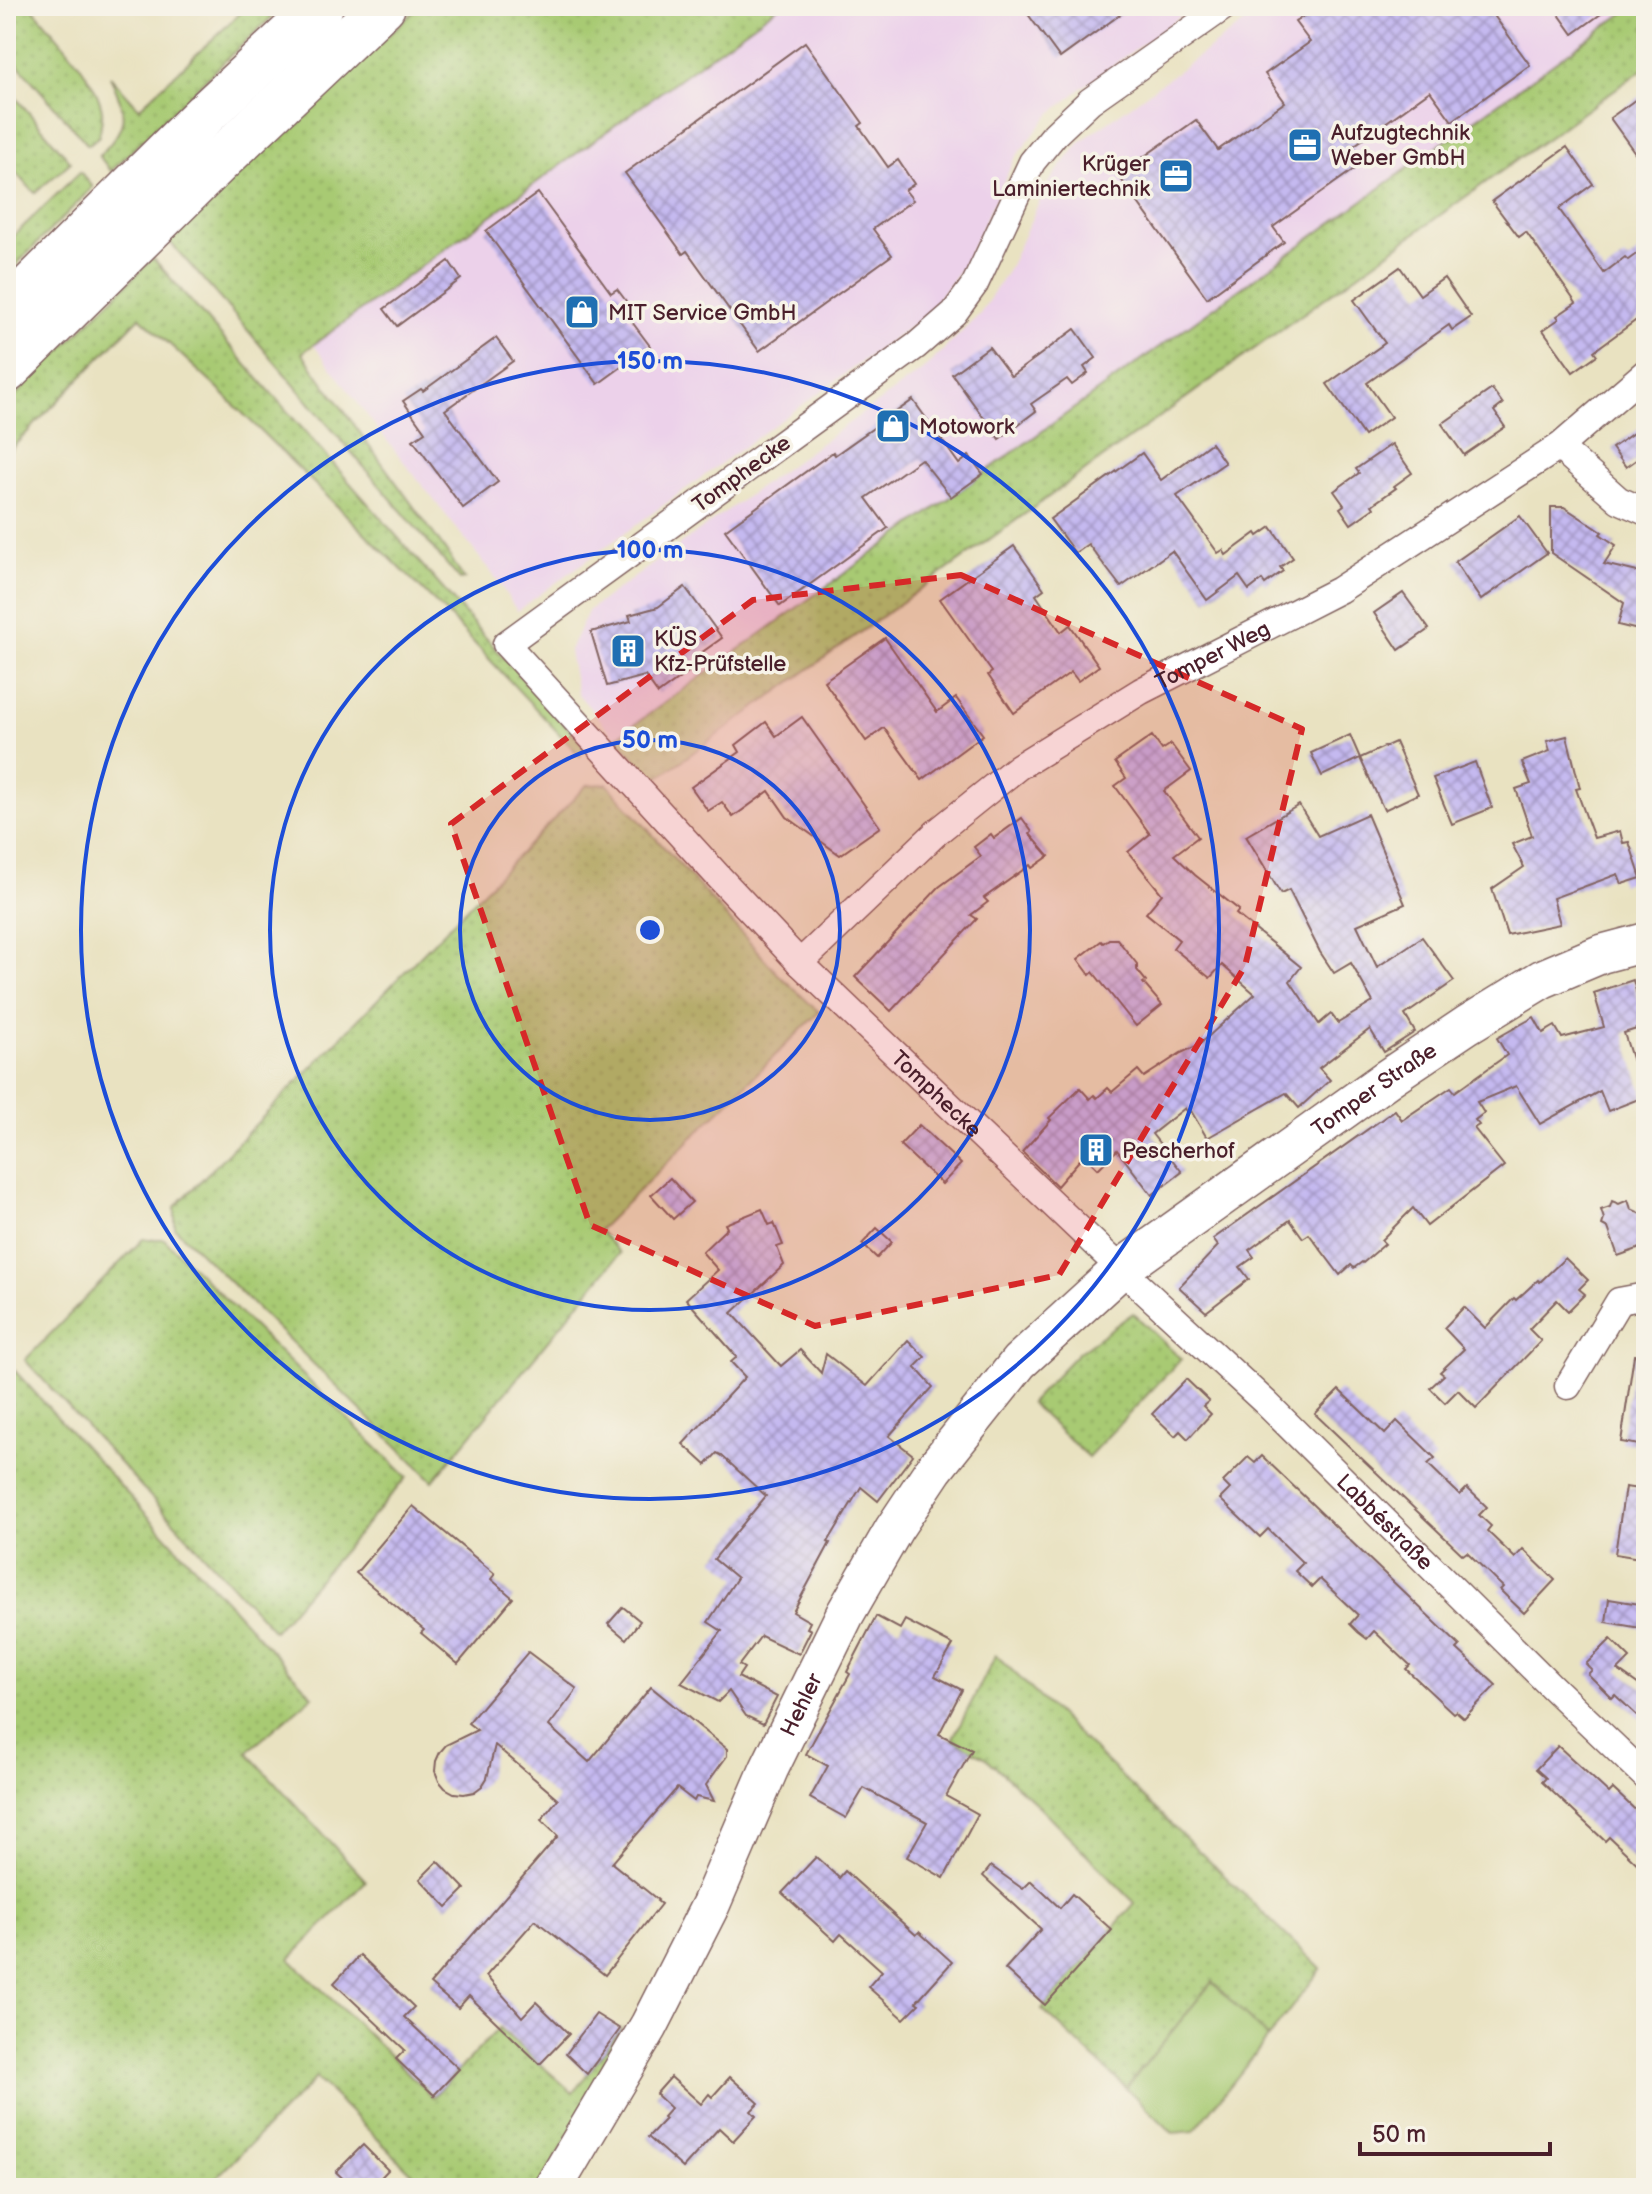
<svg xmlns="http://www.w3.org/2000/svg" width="1652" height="2194" viewBox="0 0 1652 2194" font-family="'Balsamiq Sans',sans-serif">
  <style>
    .built { fill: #ecd1ea }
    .grass { fill: url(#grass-dots); stroke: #79744f; stroke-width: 2 }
    .garden { fill: #a8ca73; stroke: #79744f; stroke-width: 2 }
    .building { fill: url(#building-cross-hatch) }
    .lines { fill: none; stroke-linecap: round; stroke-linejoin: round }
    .minor-casing { stroke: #826360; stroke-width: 29 }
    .secondary-casing { stroke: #826360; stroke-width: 41 }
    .motorway-casing { stroke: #826360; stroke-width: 47 }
    .minor { stroke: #fff; stroke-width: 26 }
    .secondary { stroke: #fff; stroke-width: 38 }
    .motorway { stroke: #fff; stroke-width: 44 }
    .marked { fill: #d62828; fill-opacity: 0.2; stroke: #d62828; stroke-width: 6; stroke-dasharray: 16 10; stroke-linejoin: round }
    .ring { fill: none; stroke: #1d4ed8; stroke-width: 4 }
    .labels { text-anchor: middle; stroke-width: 7; stroke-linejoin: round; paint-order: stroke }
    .poi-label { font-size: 22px; fill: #4a1f2b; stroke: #f7f3e8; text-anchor: start }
    .street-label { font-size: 22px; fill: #4a1f2b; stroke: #f7f3e8 }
    .centre { fill: #1d4ed8; stroke: #f7f3e8; stroke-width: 4 }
    .ring-label { font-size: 24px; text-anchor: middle; font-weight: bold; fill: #1d4ed8; stroke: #f7f3e8; stroke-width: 7; stroke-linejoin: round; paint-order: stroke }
  </style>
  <defs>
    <pattern id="grass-dots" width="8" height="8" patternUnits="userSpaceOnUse" patternTransform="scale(2)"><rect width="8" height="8" fill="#a8ca73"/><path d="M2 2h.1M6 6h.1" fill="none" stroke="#92ad64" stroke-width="1.8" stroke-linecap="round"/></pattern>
    <pattern id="building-cross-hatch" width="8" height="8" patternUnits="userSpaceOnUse" patternTransform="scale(2)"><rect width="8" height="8" fill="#c5b9f0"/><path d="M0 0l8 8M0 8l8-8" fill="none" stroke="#a296c3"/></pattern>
  </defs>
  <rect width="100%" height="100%" fill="#f7f3e8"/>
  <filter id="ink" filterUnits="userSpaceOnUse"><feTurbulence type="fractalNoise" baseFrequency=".0125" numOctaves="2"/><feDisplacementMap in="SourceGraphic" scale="16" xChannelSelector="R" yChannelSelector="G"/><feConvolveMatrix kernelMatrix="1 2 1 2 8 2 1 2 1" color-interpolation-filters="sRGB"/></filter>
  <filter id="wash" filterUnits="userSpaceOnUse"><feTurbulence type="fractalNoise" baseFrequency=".006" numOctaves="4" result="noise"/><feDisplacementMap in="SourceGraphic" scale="32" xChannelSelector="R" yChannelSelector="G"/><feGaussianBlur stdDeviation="1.8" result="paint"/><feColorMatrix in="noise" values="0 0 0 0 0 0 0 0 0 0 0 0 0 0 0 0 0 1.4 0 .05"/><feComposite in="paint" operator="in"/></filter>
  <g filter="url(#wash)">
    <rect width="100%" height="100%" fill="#e9e2c1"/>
    <g class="built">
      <path d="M779,6h416l-112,81 -35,29 -33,42 -52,108 -38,50 -408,295 -22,-34 -122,-154 -60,-79z"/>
      <path d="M1268,6h365l-1017,732 -39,-45 -8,-42 20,-41 335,-241 56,-55 28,-44 40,-87 32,-41z"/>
    </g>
    <g class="grass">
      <path d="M6,6h25c21,26 67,72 71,105 1,8 -2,17 -3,25l-11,9 -82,-94z"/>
      <path d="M248,6h36l-48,44 -125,121 -12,-15c31,-32 28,-41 11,-80l29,32z"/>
      <path d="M420,6h359l-477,347 144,198 18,28 -4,1 -221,-260 -70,-79 132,-126z"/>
      <path d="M1633,6h13v61l-991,713 -39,-42z"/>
      <path d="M6,86l65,76 -36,31 -29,-30z"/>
      <path d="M80,172l13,15 -87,88v-32z"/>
      <path d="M153,258l332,379 99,108 -4,11 -132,-141 -232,-228 -76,-70 -134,137v-49z"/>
      <path d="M607,784l171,190 41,38 -220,218 21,23 -187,228 -258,-253v-21l412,-422z"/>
      <path d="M143,1239h21l243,238 -133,154 -249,-271z"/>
      <path d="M1133,1313l48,46 -93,98 -58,-54 48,-50z"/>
      <path d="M15,1371l298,325 -66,56 119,129 -76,78 143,138 66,-69 74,65 48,-64v10l-81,149h-113l-111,-110 -110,110h-200v-808z"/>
      <path d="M996,1655l325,314 -53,69 -56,-56 -86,106 -84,-79 93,-106 -95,-96 -55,-50 -33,-17z"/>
    </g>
    <path class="garden" d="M1212,1982l56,56 -74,93 -21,2 -47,-45z"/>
    <g id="blocks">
      <g class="building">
        <path d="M1022,6h110l-72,52z"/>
        <path d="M1318,6h169l43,59 -78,56 -22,-30 -78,56 12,15 -91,65 11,15 -77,56 -89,-123 78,-55 22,30 67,-48 -20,-28 45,-32 -15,-20z"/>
        <path d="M1553,6h59l-39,28z"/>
        <path d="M805,42l58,81 -4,3 29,41 10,-7 16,24 -9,6 8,10 -40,29 19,26 -133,96 -72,-100 -4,3 -58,-81z"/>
        <path d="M1646,92v76l-36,-50z"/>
        <path d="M1567,147l26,37 -34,25 45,64 21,-16 3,3 18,-13v66l-52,38 3,4 -24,17 -30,-42 16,-11 -2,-3 19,-13 -50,-71 -7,5 -27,-36z"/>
        <path d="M538,193l73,100 6,-4 12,16 -6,5 27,36 -52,38 -112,-153z"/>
        <path d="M449,261l12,18 -64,47 -13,-17z"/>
        <path d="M1400,267l20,28 24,-17 27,39 -19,13 -3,-5 -82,58 24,34 -27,19 -37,-52 58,-41 -31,-43z"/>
        <path d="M1075,329l21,29 -12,9 4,6 -16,12 -5,-6 -36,25 5,7 -37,28 -47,-65 37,-27 22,29z"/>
        <path d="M496,338l17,23 -68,49 53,72 -35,26 -50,-68 12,-8 -22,-31 18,-12 2,2z"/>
        <path d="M1492,389l11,15 -9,7 11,16 -41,28 -22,-31z"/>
        <path d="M913,400l46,64 10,-8 14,18 -32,23 -30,-38 -55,39 22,30 -108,78 -55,-76 108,-78 2,3z"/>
        <path d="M1646,424v29l-20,14 -14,-19z"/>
        <path d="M1211,443l14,20 -48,33 41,57 5,-3 3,5 30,-22 2,3 13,-9 22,31 -13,9 3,4 -18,13 -3,-4 -13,10 -10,-14 -32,24 -35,-49 -51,36 -33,-43 -13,9 -25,-34 92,-66 19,27z"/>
        <path d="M1392,444l20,29 -18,13 2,2 -24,17 2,3 -23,16 -11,-16 4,-3 -10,-14 25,-18 -3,-4z"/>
        <path d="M1551,507h13l38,25 -2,2 16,11 -12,19 42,10v58l-28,-7 6,-22 -73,-50z"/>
        <path d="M1520,516l27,37 -66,47 -26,-38z"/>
        <path d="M1014,546l30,43 -8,6 25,37 9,-7 29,41 -21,15 -7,-9 -57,41 -26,-38 4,-3 -52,-73z"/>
        <path d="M685,587l37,51 -28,20 5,6 -41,30 -13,-18 -38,10 -16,-54 40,-11 -2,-6 29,-8z"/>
        <path d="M1403,593l26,36 -30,21 -25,-37z"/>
        <path d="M885,638l52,74 19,-14 27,37 -61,45 -38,-52 -18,13 -42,-60z"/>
        <path d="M802,717l78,110 -40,28 -53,-38 -18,-26 -36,26 -11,-15 -14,9 -17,-24 49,-35 -4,-7 30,-23 10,14z"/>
        <path d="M1350,735l10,23 -38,18 -11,-23z"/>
        <path d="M1152,736l10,14 9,-6 20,27 -27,20 34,46 -24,18 21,20 44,35 -3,4 65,53 -11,14 29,43 12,-10 7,9 35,-21 -22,-39 -17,10 -14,-21 -31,-62 -8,4 -35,-58 53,-31 19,31 49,-22 38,90 -48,21 20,42 45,-30 32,44 -49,34 10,17 -31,20 -14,-23 -51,39 11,12 -31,28 -13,-15 -79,45 -16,-27 -3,2 -3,-5 -33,26 30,38 -30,23 -35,-45 -19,19 -14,-14 -27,31 -35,-34 29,-32 -2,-2 31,-30 10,11 4,-4 3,3 11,-10 4,4 26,-22 6,7 37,-24 18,-8 56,-51 -33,-29 -12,13 -37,-30 6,-8 -33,-27 16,-19 -34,-42 22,-18 -35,-48 11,-8 -11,-16z"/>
        <path d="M1567,736l13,52 -4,1 18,49 26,-7 3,12 6,-1 12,36 -19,6 -4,-10 -65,24 7,26 -53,11 -15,-46 32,-22 -12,-23 20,-8 -16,-47 15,-5 -9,-22 28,-11 -3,-10z"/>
        <path d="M1395,742l23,52 -34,16 -24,-52z"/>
        <path d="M1475,762l17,46 -40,16 -19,-46z"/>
        <path d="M1022,818l10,14 -2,2 19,22 -17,12 -2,-3 -46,33 4,4 -17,13 6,4 -86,92 -36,-34 84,-90 42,-31 -7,-9 17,-13 3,4z"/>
        <path d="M1109,939h8l20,25v6l9,11 -3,2 19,22 -26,21 -43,-54 -3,3 -12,-16 23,-18 2,2z"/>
        <path d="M1633,980l13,46 -22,7 20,64 -36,14 -8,-20 -60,33 -24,-38 -39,16 7,11 -9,7 4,5 -5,3 30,38 -77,60 -14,-18 -32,32 4,4 -22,19 -1,-1 -8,6 -3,-3 -11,10 -31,-41 -6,4 -13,-18 -41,30 5,7 -14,10 9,12 -43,33 -27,-25 39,-41 -5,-7 14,-10 168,-119 7,10 49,-33 4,5 52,-37 -10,-17 37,-21 9,16 12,-7 7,12 42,-11 -10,-34z"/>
        <path d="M919,1125l42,39 -19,20 -42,-39z"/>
        <path d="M670,1178l22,24 -19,17 -22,-24z"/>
        <path d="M1628,1200l3,9 15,7v30l-28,10 -10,-28 -6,-3 2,-6 -3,-9 9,-3 2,-6 7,3z"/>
        <path d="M762,1209l7,16 5,-2 9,22 -6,2 7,18 -52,48 49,53 19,-16 21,23 5,-19 41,32 41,-46 17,17 -10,10 18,20 -44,49 24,19 -35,46 -17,-14 -33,55 2,1 -37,69 17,10 -3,6 4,2 -12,24 -38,-18 -22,29 5,3 -6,9 39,20 -14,27 -17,-8 -17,-25 -11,11 -37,-19 41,-52 -14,-9 29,-44 -23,-19 52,-63 -45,-41 -4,-2 -11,12 -23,-21 62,-67 -14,-15 6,-5 -51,-58 32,-29 -16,-18 25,-24 -2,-4z"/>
        <path d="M877,1228l15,14 -15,16 -15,-14z"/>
        <path d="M1565,1258l23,22 -9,9 6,5 -17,17 -11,-11 -28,29 12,12 -65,67 -18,-18 -13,13 -15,-15 14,-13 -4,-3 24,-23 -20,-21 20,-21 21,21 29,-30 2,2 22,-20 2,2z"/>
        <path d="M1634,1355l12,1v90l-25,-4z"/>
        <path d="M1186,1379l23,22 -6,5 8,8 -23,25 -8,-8 -5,5 -23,-22z"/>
        <path d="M1339,1390l46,44 12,-13 38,37 -7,6 32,31 7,-7 20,19 -8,8 12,11 -4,5 28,27 8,-9 32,31 -31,33 -24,-23 3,-3 -36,-35 -4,3 -148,-141z"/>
        <path d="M1262,1456l198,190 -3,3 39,36 -32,33 -8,-7 -3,2 -47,-44 4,-4 -36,-34 -7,8 -9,-7 -8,-8 8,-9 -38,-36 -8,8 -17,-16 8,-8 -35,-34 -8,8 -40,-38 10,-10 -7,-7 25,-25 7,6z"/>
        <path d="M1625,1487l21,3v69l-31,-5z"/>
        <path d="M413,1506l82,68 -4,5 22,19 -55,66 -37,-31 3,-3 -68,-57z"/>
        <path d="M1609,1599l37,6v24l-40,-7z"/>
        <path d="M623,1607l17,14 -14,18 -18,-15z"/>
        <path d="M876,1616l24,13 5,-9 48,25 -18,31 27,14 -23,44 33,16 -26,46 32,18 -34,64 -37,-21 20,-35 -63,-34 -18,30 -36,-20 18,-32 -22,-12 44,-80 -3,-2z"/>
        <path d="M1611,1639l19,19 -12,12 28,20v34l-31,-29 -3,3 -24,-24 4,-4 -6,-6z"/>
        <path d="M528,1652l49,37 -28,37 40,36 62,-75 76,62v7l-21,29 8,16 -18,-4 -2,4 -17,-13 -65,75 46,37 -1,1 4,3 -56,71 -70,-55 -49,56 36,41 14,-15 33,32 -29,30 -71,-68 -11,12 -28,-24 128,-148 -17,-16 17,-21 -63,-54 -8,33 -5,8 -8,6 -10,2 -10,-1 -9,-5 -6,-7 -4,-10 1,-10 4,-9 6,-7 31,-15 -9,-7z"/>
        <path d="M1558,1746l51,47 4,-4 33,31v52l-37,-35 -4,4 -63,-59 4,-4 -10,-9z"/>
        <path d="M816,1857l23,21 6,-7 71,64 3,-3 33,30 -36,40 3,2 -15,15 -36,-32 14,-16 -41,-37 -6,7 -53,-48z"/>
        <path d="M438,1861l27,28 -18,18 -27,-28z"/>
        <path d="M991,1866l32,23 8,-8 29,27 12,-14 40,36 -67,75 -40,-36 36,-40 -58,-53z"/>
        <path d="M360,1955l54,52 -10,10 55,52 -25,26 -38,-36 9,-9 -71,-67z"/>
        <path d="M596,2014l24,15 -33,45 -21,-20z"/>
        <path d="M671,2077l30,27 8,-10 3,3 18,-20 29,26 -8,8 5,5 -23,25 -14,-13 -36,40 -35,-31 17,-18 -2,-2 8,-9 -15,-14z"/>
        <path d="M363,2145l25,25 -17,18h-18l-17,-16z"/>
      </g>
    </g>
  </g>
  <g filter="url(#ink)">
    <use href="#blocks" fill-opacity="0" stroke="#826360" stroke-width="2"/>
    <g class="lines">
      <defs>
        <g id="minor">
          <path id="s1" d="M1225,6l-135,95 -35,33 -23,28 -57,122 -21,29 -38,33 -410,298 212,232 82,87 338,322 128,118 285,283 95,91"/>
          <path d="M1559,447l60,53 27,12"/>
          <path id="s2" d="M800,963l137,-131 81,-65 123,-76 198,-101 220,-143 87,-75"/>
          <path d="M1568,1386l51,-85 27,-5"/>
        </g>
        <g id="secondary">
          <path id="s3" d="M553,2188l96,-162 62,-122 58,-135 76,-155 49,-85 40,-60 85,-107 102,-93 267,-191 79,-53 75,-46 59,-25 45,-12"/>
        </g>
        <g id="motorway">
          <path d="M6,311l199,-197 116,-108"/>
          <path d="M6,371l211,-208 166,-157"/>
        </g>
      </defs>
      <use href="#minor" class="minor-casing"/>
      <use href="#secondary" class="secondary-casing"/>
      <use href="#motorway" class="motorway-casing"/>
      <use href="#minor" class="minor"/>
      <use href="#secondary" class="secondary"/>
      <use href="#motorway" class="motorway"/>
    </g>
  </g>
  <path class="marked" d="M961,575l341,154 -57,237 -186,309 -244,51 -225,-101 -139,-401 302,-224z"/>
  <g class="ring">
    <circle cx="650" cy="930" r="190"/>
    <circle cx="650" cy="930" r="380"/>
    <circle cx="650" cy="930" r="569"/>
  </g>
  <defs>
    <symbol id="office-square" viewBox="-11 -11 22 22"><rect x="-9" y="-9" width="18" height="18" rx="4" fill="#1f6fb2" stroke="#f7f3e8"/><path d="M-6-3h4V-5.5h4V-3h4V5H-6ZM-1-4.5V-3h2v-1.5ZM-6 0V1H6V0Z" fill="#fff"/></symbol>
    <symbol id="shop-square" viewBox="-11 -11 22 22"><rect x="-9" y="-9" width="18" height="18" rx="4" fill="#1f6fb2" stroke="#f7f3e8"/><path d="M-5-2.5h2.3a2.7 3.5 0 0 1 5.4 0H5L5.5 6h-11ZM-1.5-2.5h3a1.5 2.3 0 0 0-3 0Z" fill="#fff"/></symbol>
    <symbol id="building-square" viewBox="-11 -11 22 22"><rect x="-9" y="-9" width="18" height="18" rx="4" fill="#1f6fb2" stroke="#f7f3e8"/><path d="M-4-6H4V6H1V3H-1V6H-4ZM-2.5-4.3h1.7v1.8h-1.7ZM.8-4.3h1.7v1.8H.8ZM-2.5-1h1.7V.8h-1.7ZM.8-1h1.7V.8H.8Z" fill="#fff"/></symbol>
  </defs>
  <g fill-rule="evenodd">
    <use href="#office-square" x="1285" y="125" width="40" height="40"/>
    <use href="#office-square" x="1156" y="156" width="40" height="40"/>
    <use href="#shop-square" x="562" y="292" width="40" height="40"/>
    <use href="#shop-square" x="873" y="406" width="40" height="40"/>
    <use href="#building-square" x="608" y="631" width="40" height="40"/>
    <use href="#building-square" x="1076" y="1130" width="40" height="40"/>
  </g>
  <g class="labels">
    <g class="poi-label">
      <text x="1331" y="140">Aufzugtechnik<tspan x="1331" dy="25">Weber GmbH</tspan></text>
      <text x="1150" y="171" text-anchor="end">Krüger<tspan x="1150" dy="25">Laminiertechnik</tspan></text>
      <text x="608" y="320">MIT Service GmbH</text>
      <text x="919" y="434">Motowork</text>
      <text x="654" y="646">KÜS<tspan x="654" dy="25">Kfz-Prüfstelle</tspan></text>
      <text x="1122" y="1158">Pescherhof</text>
    </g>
    <g class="street-label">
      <text transform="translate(741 473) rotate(-36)" y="8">Tomphecke</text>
      <text dy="8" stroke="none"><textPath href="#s2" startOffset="518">Tomper Weg</textPath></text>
      <text dy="8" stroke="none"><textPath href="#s3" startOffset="1400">Tomper Straße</textPath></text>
      <text dy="8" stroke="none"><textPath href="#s1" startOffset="1600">Tomphecke</textPath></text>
      <text dy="8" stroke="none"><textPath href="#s1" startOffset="2220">Labbéstraße</textPath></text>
      <text dy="8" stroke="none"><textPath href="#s3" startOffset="544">Hehler</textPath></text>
    </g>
  </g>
  <circle cx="650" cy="930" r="12" class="centre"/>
  <g class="ring-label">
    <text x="650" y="369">150 m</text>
    <text x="650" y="558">100 m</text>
    <text x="650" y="748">50 m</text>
  </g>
  <rect width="1652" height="2194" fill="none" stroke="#f7f3e8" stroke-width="32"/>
  <path d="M1360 2142v12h190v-12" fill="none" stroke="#4a1f2b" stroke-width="4"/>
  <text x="1372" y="2142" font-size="24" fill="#4a1f2b" stroke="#f7f3e8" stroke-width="6" paint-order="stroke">50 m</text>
</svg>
